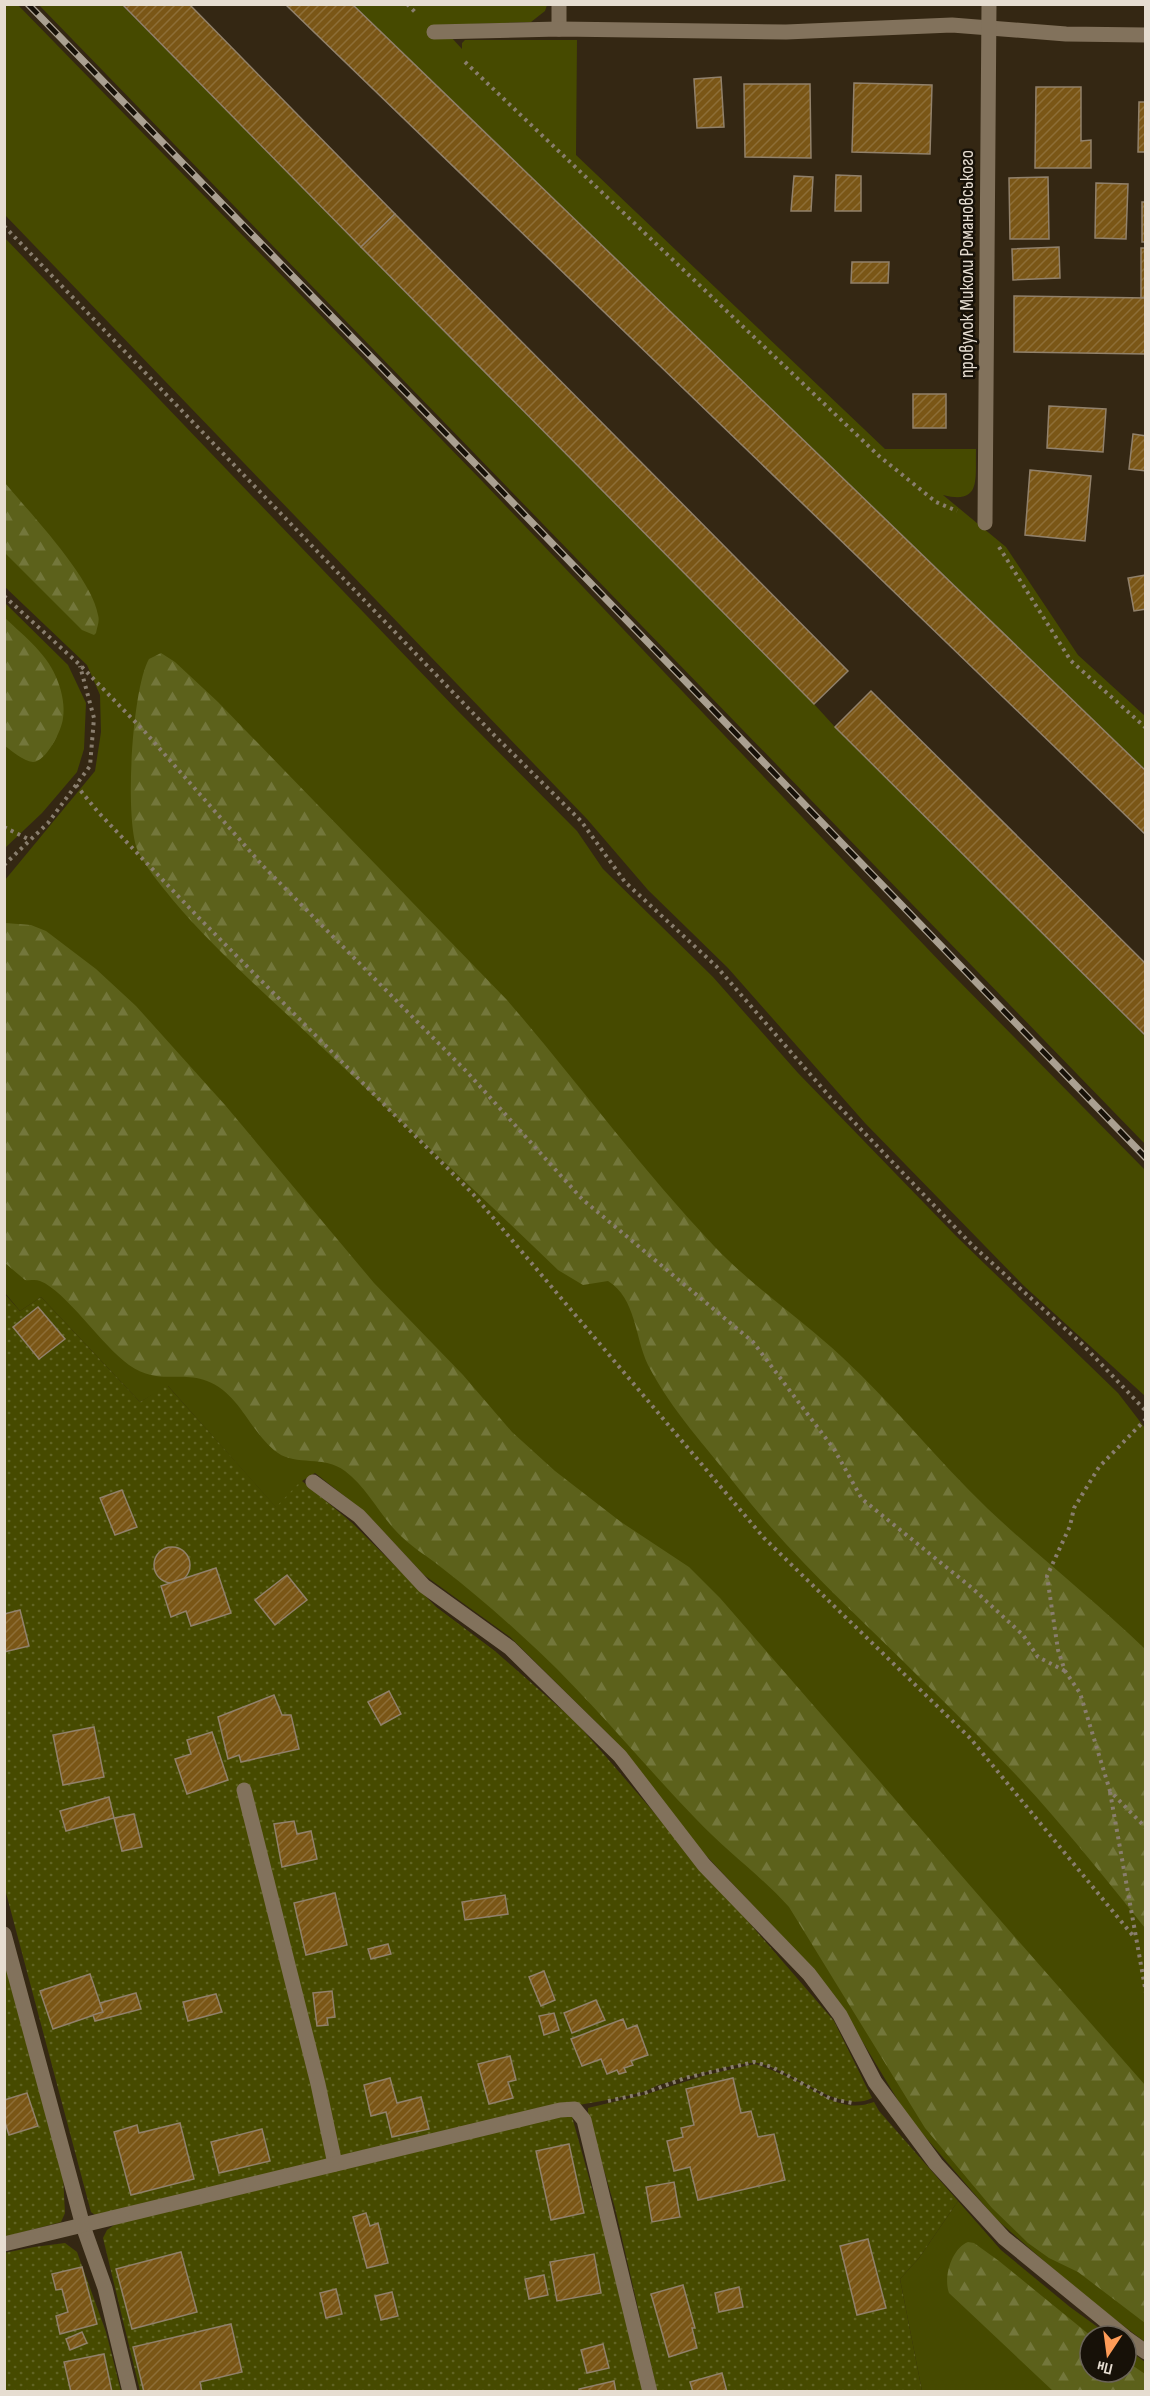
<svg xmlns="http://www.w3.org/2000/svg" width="1150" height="2396" viewBox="0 0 1150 2396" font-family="'Sofia Sans Condensed',sans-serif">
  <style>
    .green { fill: #464a00 }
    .forest { fill: url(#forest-firs) }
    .garden { fill: url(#garden-dots) }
    .building { fill: url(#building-hatch); stroke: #91816b; stroke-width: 1.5 }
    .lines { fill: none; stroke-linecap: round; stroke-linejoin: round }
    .path { stroke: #897e6e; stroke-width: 4; stroke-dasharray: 3 4.5; stroke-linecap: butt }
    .minor { stroke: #82725c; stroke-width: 15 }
    .rail-casing { stroke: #aaa091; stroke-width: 7 }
    .rail { stroke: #171108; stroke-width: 4.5; stroke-dasharray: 14; stroke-linecap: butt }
    .labels { text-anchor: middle; stroke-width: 5; stroke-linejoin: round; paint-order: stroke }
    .street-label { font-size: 20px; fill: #e6ddd1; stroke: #171108 }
  </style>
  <defs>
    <pattern id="forest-firs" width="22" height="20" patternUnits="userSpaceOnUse" patternTransform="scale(1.5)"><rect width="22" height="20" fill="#5c611b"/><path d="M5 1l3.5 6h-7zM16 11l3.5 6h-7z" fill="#73773b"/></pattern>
    <pattern id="garden-dots" width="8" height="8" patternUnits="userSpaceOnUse" patternTransform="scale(1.5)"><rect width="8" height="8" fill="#464a00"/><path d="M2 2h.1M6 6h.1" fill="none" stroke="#616424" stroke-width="1.8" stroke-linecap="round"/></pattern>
    <pattern id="building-hatch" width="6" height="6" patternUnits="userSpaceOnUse" patternTransform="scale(1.5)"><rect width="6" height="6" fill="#7a5616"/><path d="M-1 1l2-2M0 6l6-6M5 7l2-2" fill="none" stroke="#8d6e37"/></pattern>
  </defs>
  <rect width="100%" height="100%" fill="#342713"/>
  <g class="green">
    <path d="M5,4l13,1 464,476 464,487 199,202v226l-122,-111 -158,-162 -137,-155 -80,-78 -61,-71 -582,-604z"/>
    <path d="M39,5h83l692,699 21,23 310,309v108z"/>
    <path d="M352,5h195l-2,6 -14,11 -91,3 22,24v-6l3,-3h112l-1,115 309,294h91c-1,30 6,56 -33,46l63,52 72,108 67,61v55z"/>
    <path d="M4,237l453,473 120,121 26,38 110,108 85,96 159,164 161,156 27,35v914l-60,-45 -89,-78 -88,-102 -58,-96 -52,-68 -101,-107 -86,-109 -101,-100 -86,-62 -58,-62 -51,-40 -13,8 50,42 84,84 60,45 -56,40 -272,-306 -28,16 -99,-105 -21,14 -15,-18v-413l90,-109 6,-39 -1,-37 -13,-30 -82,-78z"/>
    <path d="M5,603l63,62 18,38 -2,46 -7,23 -35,41 -37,35z"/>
    <path d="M958,2201l43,49 69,57 40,29h-20v36h36v-24l19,14v29h-223l-22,-112 19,-21z"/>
  </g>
  <g class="forest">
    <path d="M5,483c25,30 87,95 93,132 2,6 -1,12 -2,18l-2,2 -12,-5 -77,-77z"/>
    <path d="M5,618c20,19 44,37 53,64 4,10 7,25 5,36 -1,12 -17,44 -30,44 -10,-1 -21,-11 -28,-16z"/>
    <path d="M161,653l14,9 43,40 289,298c70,81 133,168 207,246 39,41 86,72 128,111 51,47 95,103 146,152 51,48 106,91 157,140v279c-30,-38 -60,-75 -92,-112 -41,-48 -87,-92 -132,-137 -62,-62 -128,-121 -182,-190 -31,-40 -68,-79 -91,-124 -13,-27 -12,-67 -40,-84l-25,4 -25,-15c-87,-84 -176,-166 -264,-249 -42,-39 -85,-78 -122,-122 -12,-15 -25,-30 -34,-48 -14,-30 -6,-163 11,-192z"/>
    <path d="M5,923l26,2 15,6 50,38 40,37 89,99 149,178 89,92 49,57 43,39 66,51 68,45 31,31 294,338 131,149v238l-67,-51 -29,-14 -21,-15 -36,-35 -67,-80 -136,-221c-29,-32 -64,-57 -93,-88 -59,-61 -112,-128 -176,-185 -25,-23 -51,-45 -78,-66 -13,-11 -28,-19 -40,-31 -21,-19 -34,-49 -57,-66 -21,-16 -49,-5 -67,-18 -28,-20 -38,-60 -71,-72 -28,-11 -48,5 -78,-16 -28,-20 -63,-74 -89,-84 -5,-2 -10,0 -15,-1l-20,-17z"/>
    <path d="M968,2242l6,1 25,18 92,75 -1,36h36v-11l19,13v17h-92l-104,-98c-6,-16 3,-45 19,-51z"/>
  </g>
  <g class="garden">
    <path d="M4,1293l16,18 21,-14 99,105 27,-17 109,122 25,-26 51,42 84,84 60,45 80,70 258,299 38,77c-33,17 -78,-28 -114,-35 -12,-3 -83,17 -99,22 -6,2 -11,6 -16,7 -21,6 -43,9 -64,13l-484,110 -4,-3 -86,-323z"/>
    <path d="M4,1956l59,220 2,37 -4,9 -56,15z"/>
    <path d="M755,2064c15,5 30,11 44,18 26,14 45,31 75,20l5,9 79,90 -39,57 -19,21 22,112h-265l-42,-183 -27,-93v-7l59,-14 59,-19z"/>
    <path d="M571,2113l37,133 35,145h-503l-37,-153 4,-8 13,-9z"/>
    <path d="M65,2243l12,9 29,80 15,59h-116l-1,-138 30,-6z"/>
  </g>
  <g class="building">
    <path d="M122,4h67l206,210 -34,33z"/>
    <path d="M285,4h67l794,767v64z"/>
    <path d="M721,77l3,50 -27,1 -3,-49z"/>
    <path d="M854,83l78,2 -2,69 -78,-2z"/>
    <path d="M744,84h66l1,74 -66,-1z"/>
    <path d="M1036,87h45v54l10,-1v28h-56z"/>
    <path d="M1139,102h7v50h-8z"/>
    <path d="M836,175l25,1v35h-26z"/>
    <path d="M794,176l19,1 -2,34h-20z"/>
    <path d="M1048,177l1,62h-39l-1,-61z"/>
    <path d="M1096,183l32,1 -2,55 -31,-1z"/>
    <rect x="1142" y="202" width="4" height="40"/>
    <path d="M395,214l453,457 -34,33 -453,-457z"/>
    <path d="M1059,247l1,31 -47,2 -1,-31z"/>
    <rect x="1141" y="248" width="5" height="50"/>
    <path d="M852,262h37l-1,21h-37z"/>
    <path d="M1014,296l132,2v56l-132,-2z"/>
    <rect x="913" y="394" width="33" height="34"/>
    <path d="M1049,406l57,3 -3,43 -56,-4z"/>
    <path d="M1133,434l13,2v35l-17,-2z"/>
    <path d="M1030,470l61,6 -6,65 -60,-6z"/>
    <path d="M1146,575v34l-12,2 -6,-33z"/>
    <path d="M871,691l275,273v72l-311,-309z"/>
    <path d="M38,1307l27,32 -26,20 -26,-32z"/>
    <path d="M122,1490l15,37 -22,8 -15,-37z"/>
    <circle cx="172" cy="1565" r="18"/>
    <path d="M216,1568l15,45 -40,13 -5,-15 -15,6 -10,-31z"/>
    <path d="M287,1575l20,25 -32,25 -20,-25z"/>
    <path d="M20,1610l9,36 -25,6v-38z"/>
    <path d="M389,1691l12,23 -20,11 -13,-23z"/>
    <path d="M274,1695l8,20h9l8,34 -58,13 -2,-7 -11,4 -10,-42z"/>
    <path d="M94,1727l10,50 -41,8 -10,-50z"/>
    <path d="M212,1732l16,48 -41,14 -12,-35 16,-5 -4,-14z"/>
    <path d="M109,1797l5,21 -48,13 -6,-20z"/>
    <path d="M134,1814l8,33 -20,4 -8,-33z"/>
    <path d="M294,1821l3,13 14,-3 6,28 -35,8 -8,-43z"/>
    <path d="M335,1893l12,52 -41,10 -12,-52z"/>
    <path d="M505,1895l3,19 -43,6 -3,-18z"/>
    <path d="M388,1944l3,10 -20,5 -3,-10z"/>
    <path d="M544,1971l11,29 -14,6 -12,-29z"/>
    <path d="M90,1974l13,38 -50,17 -13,-38z"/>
    <path d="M332,1991l3,26 -8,1 1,7 -11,1 -4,-33z"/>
    <path d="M136,1993l5,16 -46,12 -2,-6 10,-3 -3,-9z"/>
    <path d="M216,1994l6,18 -34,9 -5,-19z"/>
    <path d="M596,2000l9,20 -33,13 -8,-20z"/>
    <path d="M554,2013l5,17 -15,5 -5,-19z"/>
    <path d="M623,2019l4,10 10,-4 11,30 -17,6 2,4 -9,3 2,4 -7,2 -2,-4 -10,4 -6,-15 -19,7 -11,-27z"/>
    <path d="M510,2056l6,24 -8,2 5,16 -24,6 -11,-40z"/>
    <path d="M390,2078l7,25 24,-6 8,32 -37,8 -6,-25 -15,4 -7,-31z"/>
    <path d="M733,2078l8,35 10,-2 7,26 16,-3 11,46 -87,20 -8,-33 -16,4 -7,-30 16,-4 -2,-9 13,-3 -8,-36z"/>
    <path d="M27,2093l11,33 -29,9 -5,-16v-19z"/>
    <path d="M180,2123l14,56 -63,16 -17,-63 23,-7 2,8z"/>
    <path d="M262,2129l8,32 -51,12 -8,-31z"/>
    <path d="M569,2144l15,69 -33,7 -15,-69z"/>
    <path d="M674,2182l6,35 -28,5 -6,-35z"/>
    <path d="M366,2213l4,13 8,-3 10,40 -21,5 -14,-51z"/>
    <path d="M868,2239l18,69 -29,7 -17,-69z"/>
    <path d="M181,2252l16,60 -65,17 -16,-60z"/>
    <path d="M594,2254l7,39 -44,8 -7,-39z"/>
    <path d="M82,2267l15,57 -37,10 -4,-18 12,-4 -6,-23 -6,1 -4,-16z"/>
    <path d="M544,2275l4,20 -19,4 -4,-20z"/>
    <path d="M683,2285l12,43h-3l5,20 -28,9 -18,-63z"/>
    <path d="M739,2287l4,20 -24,5 -4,-19z"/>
    <path d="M336,2289l6,25 -16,4 -6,-25z"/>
    <path d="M392,2292l6,24 -17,4 -6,-24z"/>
    <path d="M231,2324l11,48 -42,10 2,10h-58l-11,-45z"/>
    <path d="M82,2332l5,11 -17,7 -4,-11z"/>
    <path d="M603,2344l6,24 -22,5 -6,-23z"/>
    <path d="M104,2354l8,38h-41l-7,-30z"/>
    <path d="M722,2373l5,19h-34l-3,-10z"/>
    <path d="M614,2381l2,11h-37v-3z"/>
  </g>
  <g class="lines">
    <g class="path">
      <path d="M407,4l8,8"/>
      <path d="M465,62l414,394 57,46 21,9"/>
      <path d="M4,226l491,510 86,85 44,61 91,84 114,131 143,149 109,98 64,67"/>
      <path d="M999,547l72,114 75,67"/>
      <path d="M4,596l76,69 65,67 118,134 204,206 115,127 171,143 81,107 28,50 110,89 51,47 15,22 27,14"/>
      <path d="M76,785l22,27 102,107 273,275 291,344 206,200 164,199"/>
      <path d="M4,827l26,13"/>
      <path d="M4,865l44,-42 42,-57 4,-48 -14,-52"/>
      <path d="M1146,1419l-47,48 -25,41 -4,18 -23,50 11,74 7,21 15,22 30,98 36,37"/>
      <path d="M1110,1792l36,201"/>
      <path d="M608,2101l37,-8 40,-15 69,-16 18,5 59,32 22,4"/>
    </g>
    <g class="minor">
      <path d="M559,29v-25"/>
      <path d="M434,32l125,-3 227,3 166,-7 114,9 80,1"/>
      <path d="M985,523l4,-519"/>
      <path d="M313,1482l46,34 65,70 86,62 110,108 84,109 105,109 31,41 35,67 61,82 68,74 120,98"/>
      <path d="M244,1790l74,294 17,80"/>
      <path d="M4,1934l79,292 22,62 25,104"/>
      <path d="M4,2244l556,-134 15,-1 9,11 66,272"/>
      <path d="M1126,2338l20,14"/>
    </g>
    <defs>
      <path id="rail" d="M28,4l461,474 657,680"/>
    </defs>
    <use href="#rail" class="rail-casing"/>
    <use href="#rail" class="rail"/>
  </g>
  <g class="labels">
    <g class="street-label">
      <text transform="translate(966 264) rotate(-90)" y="7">провулок Миколи Романовського</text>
    </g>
  </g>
  <rect width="1150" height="2396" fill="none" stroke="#e6ddd1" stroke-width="12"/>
  <g transform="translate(1108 2354) rotate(193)"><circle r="28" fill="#171108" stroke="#6a6358" stroke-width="1.5"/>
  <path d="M0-4.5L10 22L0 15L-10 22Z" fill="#fe9c58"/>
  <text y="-9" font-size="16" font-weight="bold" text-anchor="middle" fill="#e6ddd1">Пн</text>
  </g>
</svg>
